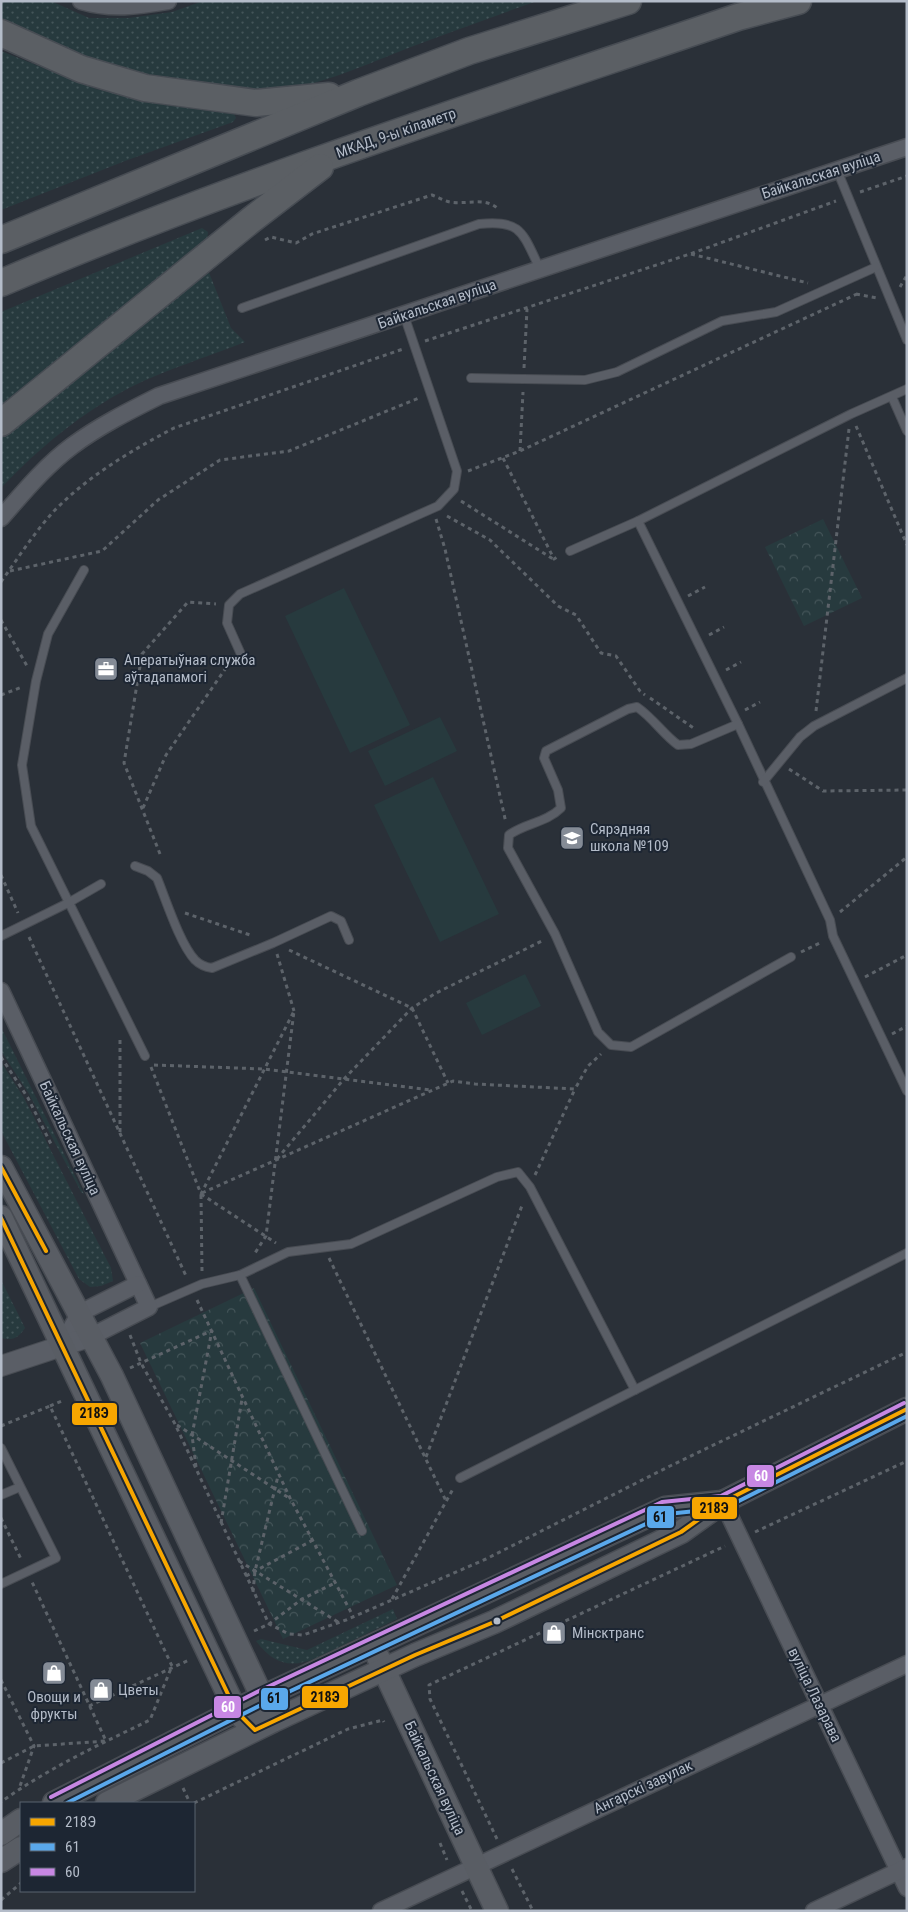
<svg xmlns="http://www.w3.org/2000/svg" width="908" height="1912" viewBox="0 0 908 1912" font-family="'Roboto Condensed',sans-serif">
  <style>
    .grass { fill: url(#grass-dots) }
    .park { fill: url(#park-crowns) }
    .pitch { fill: #273a3e }
    .lines { fill: none; stroke-linecap: round; stroke-linejoin: round }
    .service-casing { stroke: #484c53; stroke-width: 10 }
    .minor-casing { stroke: #484c53; stroke-width: 19 }
    .tertiary-casing { stroke: #484c53; stroke-width: 22 }
    .secondary-casing { stroke: #484c53; stroke-width: 25 }
    .trunk-casing { stroke: #474c53; stroke-width: 29 }
    .path { stroke: #5d636a; stroke-width: 3; stroke-dasharray: 4 4; stroke-linecap: butt }
    .service { stroke: #5a5e66; stroke-width: 8 }
    .minor { stroke: #5a5e66; stroke-width: 16 }
    .tertiary { stroke: #5a5e66; stroke-width: 20 }
    .secondary { stroke: #595d64; stroke-width: 22 }
    .trunk { stroke: #5b5f64; stroke-width: 26 }
    .bus-1-casing { stroke: #1d2633; stroke-width: 8 }
    .bus-2-casing { stroke: #1d2633; stroke-width: 8 }
    .bus-3-casing { stroke: #1d2633; stroke-width: 8 }
    .bus-1 { stroke: #f7a600; stroke-width: 4 }
    .bus-2 { stroke: #5aa8eb; stroke-width: 4 }
    .bus-3 { stroke: #c787e3; stroke-width: 4 }
    .bus-dot { fill: #b4bcc9; stroke: #1d2633; stroke-width: 2 }
    .labels { text-anchor: middle; stroke-width: 4; stroke-linejoin: round; paint-order: stroke }
    .street-label { font-size: 15px; fill: #b4bcc9; stroke: #1d2633 }
    .poi-label { font-size: 15px; fill: #b4bcc9; stroke: #1d2633; text-anchor: start }
    .line-badge { stroke: #1d2633; stroke-width: 2 }
    .badge-label { font-size: 14px; text-anchor: middle; font-weight: bold; fill: #fff }
    .pale-badge-label { font-size: 14px; text-anchor: middle; font-weight: bold; fill: #111 }
  </style>
  <defs>
    <pattern id="grass-dots" width="8" height="8" patternUnits="userSpaceOnUse" patternTransform="scale(1.25)"><rect width="8" height="8" fill="#273a3e"/><path d="M2 2h.1M6 6h.1" fill="none" stroke="#445559" stroke-width="1.8" stroke-linecap="round"/></pattern>
    <pattern id="park-crowns" width="20" height="18" patternUnits="userSpaceOnUse" patternTransform="scale(1.25)"><rect width="20" height="18" fill="#273a3e"/><path d="M2 6a3 3 0 1 1 6 0M12 15a3 3 0 1 1 6 0" fill="none" stroke="#445559"/></pattern>
  </defs>
  <rect width="100%" height="100%" fill="#2a3038"/>
  <g class="grass">
    <path d="M1,1h50l38,17h40l43,-6 31,-11h334c-42,15 -84,30 -126,46 -44,17 -90,39 -138,44l-124,-14 -64,-18 -84,-36z"/>
    <path d="M1,51l95,38 71,16 62,7 5,2 2,4 -3,4 -108,39 -124,49z"/>
    <path d="M202,228l6,4 -1,8 -206,171v-99z"/>
    <path d="M206,265l25,63 14,14c-37,15 -78,27 -114,45 -50,26 -91,60 -130,101v-56z"/>
    <path d="M1,1027l6,12 77,155 -3,-2 -52,-98 -28,-43z"/>
    <path d="M1,1062l23,36 87,170 2,13 -12,5 -11,1 -11,-8 -78,-148z"/>
    <path d="M1,1280l24,48c-7,10 -12,13 -24,10z"/>
    <path d="M393,1609l4,10c-19,9 -37,18 -56,27 -34,17 -58,31 -85,-5l5,-2 46,11z"/>
  </g>
  <g class="park">
    <path d="M823,519l39,79 -58,28 -39,-79z"/>
    <path d="M254,1288l143,297 -114,54 -143,-296z"/>
  </g>
  <g class="pitch">
    <path d="M344,588l66,137 -60,28 -65,-137z"/>
    <path d="M440,717l17,34 -72,35 -17,-35z"/>
    <path d="M433,777l66,137 -59,28 -66,-137z"/>
    <path d="M525,974l16,32 -59,29 -16,-32z"/>
  </g>
  <g class="lines">
    <defs>
      <g id="service">
        <path d="M837,170l70,170"/>
        <path d="M242,308l237,-84c43,-5 44,10 61,45"/>
        <path d="M471,378l114,2 32,-8 105,-51 54,-9 100,-45"/>
        <path d="M892,397l15,34"/>
        <path d="M638,521l100,203 92,196 3,16 74,155"/>
        <path d="M570,551l68,-30 213,-107 56,-25"/>
        <path d="M84,570l-36,64 -12,47 -14,84 9,61 114,230"/>
        <path d="M244,661l-17,-38 2,-18 11,-11 198,-88 16,-17 3,-18 -53,-156"/>
        <path d="M738,724l-47,20 -13,1c-15,-11 -25,-27 -41,-38l-9,2 -82,42 -2,7 14,32 3,18c-15,15 -36,15 -52,27l-1,13 47,86 43,98 13,13 20,2 160,-90"/>
        <path d="M763,782l37,-45 14,-11 93,-48"/>
        <path d="M135,866l13,5 9,7c9,22 23,66 38,82 5,5 10,7 17,8l61,-25 58,-27 10,5 8,19"/>
        <path d="M1,936l67,-33 33,-19"/>
        <path d="M240,1275l48,-23 63,-8 146,-67 21,-5 12,15 105,203"/>
        <path d="M149,1307l53,-23 38,-9 122,256"/>
        <path d="M1,1448l55,110 -55,26"/>
        <path d="M460,1478l447,-225"/>
        <path d="M1,1495l19,-8"/>
      </g>
      <g id="minor">
        <path d="M81,1c30,9 57,5 87,0"/>
        <path d="M1,518c22,-25 44,-52 71,-72 27,-20 57,-35 87,-50l748,-249"/>
        <path d="M1,991l148,316 -57,29"/>
        <path d="M61,1345l19,-32 58,-29"/>
        <path d="M723,1502l184,386"/>
        <path d="M381,1911l526,-247"/>
        <path d="M814,1911l93,-44"/>
      </g>
      <path id="tertiary" d="M1,1366l91,-30"/>
      <g id="secondary">
        <path d="M1,1167l111,209 150,321 -3,15"/>
        <path d="M1,1217l235,494 10,10"/>
        <path d="M378,1657l119,254"/>
        <path d="M54,1803l208,-106 403,-189 57,-6"/>
        <path d="M107,1803l166,-82 142,-66 79,-33 187,-90 42,-30 184,-93"/>
        <path d="M1,1834l20,-14"/>
        <path d="M1,1861l20,-13"/>
      </g>
      <g id="trunk">
        <path d="M1,33l80,36 64,19 111,15 73,-7"/>
        <path d="M1,240l357,-147 111,-42 159,-50"/>
        <path d="M1,283c241,-103 490,-182 737,-266l60,-16"/>
        <path d="M1,423l250,-203 69,-53"/>
      </g>
    </defs>
    <use href="#service" class="service-casing"/>
    <use href="#minor" class="minor-casing"/>
    <use href="#tertiary" class="tertiary-casing"/>
    <use href="#secondary" class="secondary-casing"/>
    <use href="#trunk" class="trunk-casing"/>
    <g class="path">
      <path d="M860,192l47,-16"/>
      <path d="M265,240l6,-3 25,6 16,-9 120,-39c6,2 12,6 18,7 16,3 37,-6 49,8"/>
      <path d="M691,254l117,29"/>
      <path d="M900,287l7,-12"/>
      <path d="M856,294l21,4"/>
      <path d="M425,341l265,-87 146,-53"/>
      <path d="M524,368l3,-59"/>
      <path d="M856,426l51,119"/>
      <path d="M520,451l3,-59"/>
      <path d="M503,458l51,101 5,-3"/>
      <path d="M468,471l52,-20 337,-157"/>
      <path d="M461,501l92,58"/>
      <path d="M447,516l43,24 68,66 18,9 25,38 15,3 24,35 5,4"/>
      <path d="M436,519l9,30 61,274"/>
      <path d="M10,571l92,-20 56,-51 62,-40 69,-9 130,-53"/>
      <path d="M1,582c17,-24 33,-49 53,-71 34,-35 78,-61 120,-83l229,-79"/>
      <path d="M688,596l17,-9"/>
      <path d="M1,620l26,46"/>
      <path d="M709,635l15,-8"/>
      <path d="M726,670l15,-8"/>
      <path d="M1,695l21,-8"/>
      <path d="M650,698l45,31"/>
      <path d="M745,710l15,-8"/>
      <path d="M816,711l33,-282"/>
      <path d="M789,769l34,22 84,-1"/>
      <path d="M143,808l23,-53 64,-93"/>
      <path d="M160,854l-36,-91 18,-109 46,-52 28,2"/>
      <path d="M1,875l17,38"/>
      <path d="M840,912l67,-55"/>
      <path d="M185,913l68,23"/>
      <path d="M29,937l158,341"/>
      <path d="M289,950l123,58 36,75"/>
      <path d="M801,952l21,-10"/>
      <path d="M277,954l17,57"/>
      <path d="M865,977l42,-22"/>
      <path d="M892,1034l15,-8"/>
      <path d="M1,1057l27,41 23,46"/>
      <path d="M154,1065l110,4 167,21"/>
      <path d="M151,1067l50,127 93,-183 -28,225 -11,17"/>
      <path d="M120,1132v-94"/>
      <path d="M277,1159l67,-80 68,-71 24,-15 108,-53"/>
      <path d="M535,1175l40,-86"/>
      <path d="M202,1193l251,-112 22,3 100,5 13,-23 13,-12"/>
      <path d="M201,1194l75,49"/>
      <path d="M201,1195l1,76"/>
      <path d="M329,1258l117,243"/>
      <path d="M197,1300l93,198 63,118"/>
      <path d="M130,1335l11,28 34,61 94,200 20,10 14,1 43,-15 140,-61 184,-93 237,-114"/>
      <path d="M130,1368l81,-37"/>
      <path d="M50,1406l14,-6"/>
      <path d="M177,1425l112,73"/>
      <path d="M1,1426l49,-20 122,260 -22,54c-50,24 -103,49 -149,82"/>
      <path d="M426,1457l97,-254"/>
      <path d="M196,1467l-4,-32 20,-105"/>
      <path d="M1,1518l21,43"/>
      <path d="M221,1523l21,-124"/>
      <path d="M755,1532l152,-71"/>
      <path d="M239,1561l99,61"/>
      <path d="M246,1576l67,-36"/>
      <path d="M253,1592l2,-21 23,-95"/>
      <path d="M392,1599l61,-110"/>
      <path d="M254,1631l15,-7 33,-25 33,-16"/>
      <path d="M1,1680l33,66 -15,43"/>
      <path d="M89,1706l100,-46"/>
      <path d="M1,1763l33,-17 72,-5 -74,-159"/>
      <path d="M183,1788l7,15"/>
      <path d="M194,1803l154,-74 35,-9 1,2"/>
      <path d="M497,1839l-67,-140 -1,-14 296,-139"/>
      <path d="M440,1843l7,17"/>
      <path d="M512,1869l21,42"/>
      <path d="M462,1891l10,20"/>
      <path d="M1,1900l20,-17"/>
    </g>
    <use href="#service" class="service"/>
    <use href="#minor" class="minor"/>
    <use href="#tertiary" class="tertiary"/>
    <use href="#secondary" class="secondary"/>
    <use href="#trunk" class="trunk"/>
    <defs>
      <g id="bus-1">
        <path d="M1,1167l45,84"/>
        <path d="M1,1218l235,493 19,19 160,-75 79,-33 187,-90 42,-30 184,-93"/>
      </g>
      <path id="bus-2" d="M67,1803l198,-100 402,-189 58,-6 182,-92"/>
      <path id="bus-3" d="M51,1797l208,-106 403,-189 59,-6 183,-93"/>
    </defs>
    <use href="#bus-1" class="bus-1-casing"/>
    <use href="#bus-2" class="bus-2-casing"/>
    <use href="#bus-3" class="bus-3-casing"/>
    <use href="#bus-1" class="bus-1"/>
    <use href="#bus-2" class="bus-2"/>
    <use href="#bus-3" class="bus-3"/>
  </g>
  <defs>
    <symbol id="office-square" viewBox="-11 -11 22 22"><rect x="-9" y="-9" width="18" height="18" rx="4" fill="#848b96" stroke="#1d2633"/><path d="M-6-3h4V-5.5h4V-3h4V5H-6ZM-1-4.5V-3h2v-1.5ZM-6 0V1H6V0Z" fill="#fff"/></symbol>
    <symbol id="school-square" viewBox="-11 -11 22 22"><rect x="-9" y="-9" width="18" height="18" rx="4" fill="#848b96" stroke="#1d2633"/><path d="M0-5L7-2L0 1L-7-2ZM-4 1L0 2.5L4 1V4Q0 6-4 4Z" fill="#fff"/></symbol>
    <symbol id="shop-square" viewBox="-11 -11 22 22"><rect x="-9" y="-9" width="18" height="18" rx="4" fill="#848b96" stroke="#1d2633"/><path d="M-5-2.5h2.3a2.7 3.5 0 0 1 5.4 0H5L5.5 6h-11ZM-1.5-2.5h3a1.5 2.3 0 0 0-3 0Z" fill="#fff"/></symbol>
  </defs>
  <g fill-rule="evenodd">
    <use href="#office-square" x="92" y="655" width="28" height="28"/>
    <use href="#school-square" x="558" y="824" width="28" height="28"/>
    <use href="#shop-square" x="540" y="1619" width="28" height="28"/>
    <use href="#shop-square" x="40" y="1659" width="28" height="28"/>
    <use href="#shop-square" x="87" y="1676" width="28" height="28"/>
  </g>
  <circle class="bus-dot" cx="497" cy="1621" r="4.5"/>
  <g class="labels">
    <g class="street-label">
      <text transform="translate(396 133) rotate(-19)" y="5">МКАД, 9-ы кіламетр</text>
      <text transform="translate(821 175) rotate(-18)" y="5">Байкальская вуліца</text>
      <text transform="translate(437 304) rotate(-19)" y="5">Байкальская вуліца</text>
      <text transform="translate(70 1138) rotate(65)" y="5">Байкальская вуліца</text>
      <text transform="translate(815 1695) rotate(64)" y="5">вуліца Лазарава</text>
      <text transform="translate(435 1778) rotate(65)" y="5">Байкальская вуліца</text>
      <text transform="translate(643 1787) rotate(-25)" y="5">Ангарскі завулак</text>
    </g>
    <g class="poi-label">
      <text x="124" y="665">Аператыўная служба<tspan x="124" dy="17">аўтадапамогі</tspan></text>
      <text x="590" y="834">Сярэдняя<tspan x="590" dy="17">школа №109</tspan></text>
      <text x="572" y="1638">Мінсктранс</text>
      <text x="118" y="1695">Цветы</text>
      <text x="54" y="1702" text-anchor="middle">Овощи и<tspan x="54" dy="17">фрукты</tspan></text>
    </g>
  </g>
  <g class="line-badge">
    <rect x="71" y="1402" width="47" height="24" rx="5" fill="#f7a600"/>
    <rect x="746" y="1464" width="29" height="24" rx="5" fill="#c787e3"/>
    <rect x="691" y="1496" width="47" height="24" rx="5" fill="#f7a600"/>
    <rect x="646" y="1505" width="29" height="24" rx="5" fill="#5aa8eb"/>
    <rect x="301" y="1685" width="48" height="24" rx="5" fill="#f7a600"/>
    <rect x="260" y="1687" width="29" height="24" rx="5" fill="#5aa8eb"/>
    <rect x="213" y="1695" width="29" height="24" rx="5" fill="#c787e3"/>
  </g>
  <g class="badge-label">
    <text x="761" y="1481">60</text>
    <text x="228" y="1712">60</text>
  </g>
  <g class="pale-badge-label">
    <text x="94" y="1418">218Э</text>
    <text x="714" y="1513">218Э</text>
    <text x="660" y="1522">61</text>
    <text x="325" y="1702">218Э</text>
    <text x="274" y="1703">61</text>
  </g>
  <rect width="908" height="1912" fill="none" stroke="#b4bcc9" stroke-width="5"/>
  <rect x="20" y="1802" width="175" height="90" fill="#1d2633" stroke="#59626f"/>
  <rect x="30" y="1818" width="25" height="8" fill="#f7a600" stroke="#59626f"/>
  <text x="65" y="1827" font-size="15" fill="#b4bcc9">218Э</text>
  <rect x="30" y="1843" width="25" height="8" fill="#5aa8eb" stroke="#59626f"/>
  <text x="65" y="1852" font-size="15" fill="#b4bcc9">61</text>
  <rect x="30" y="1868" width="25" height="8" fill="#c787e3" stroke="#59626f"/>
  <text x="65" y="1877" font-size="15" fill="#b4bcc9">60</text>
</svg>
